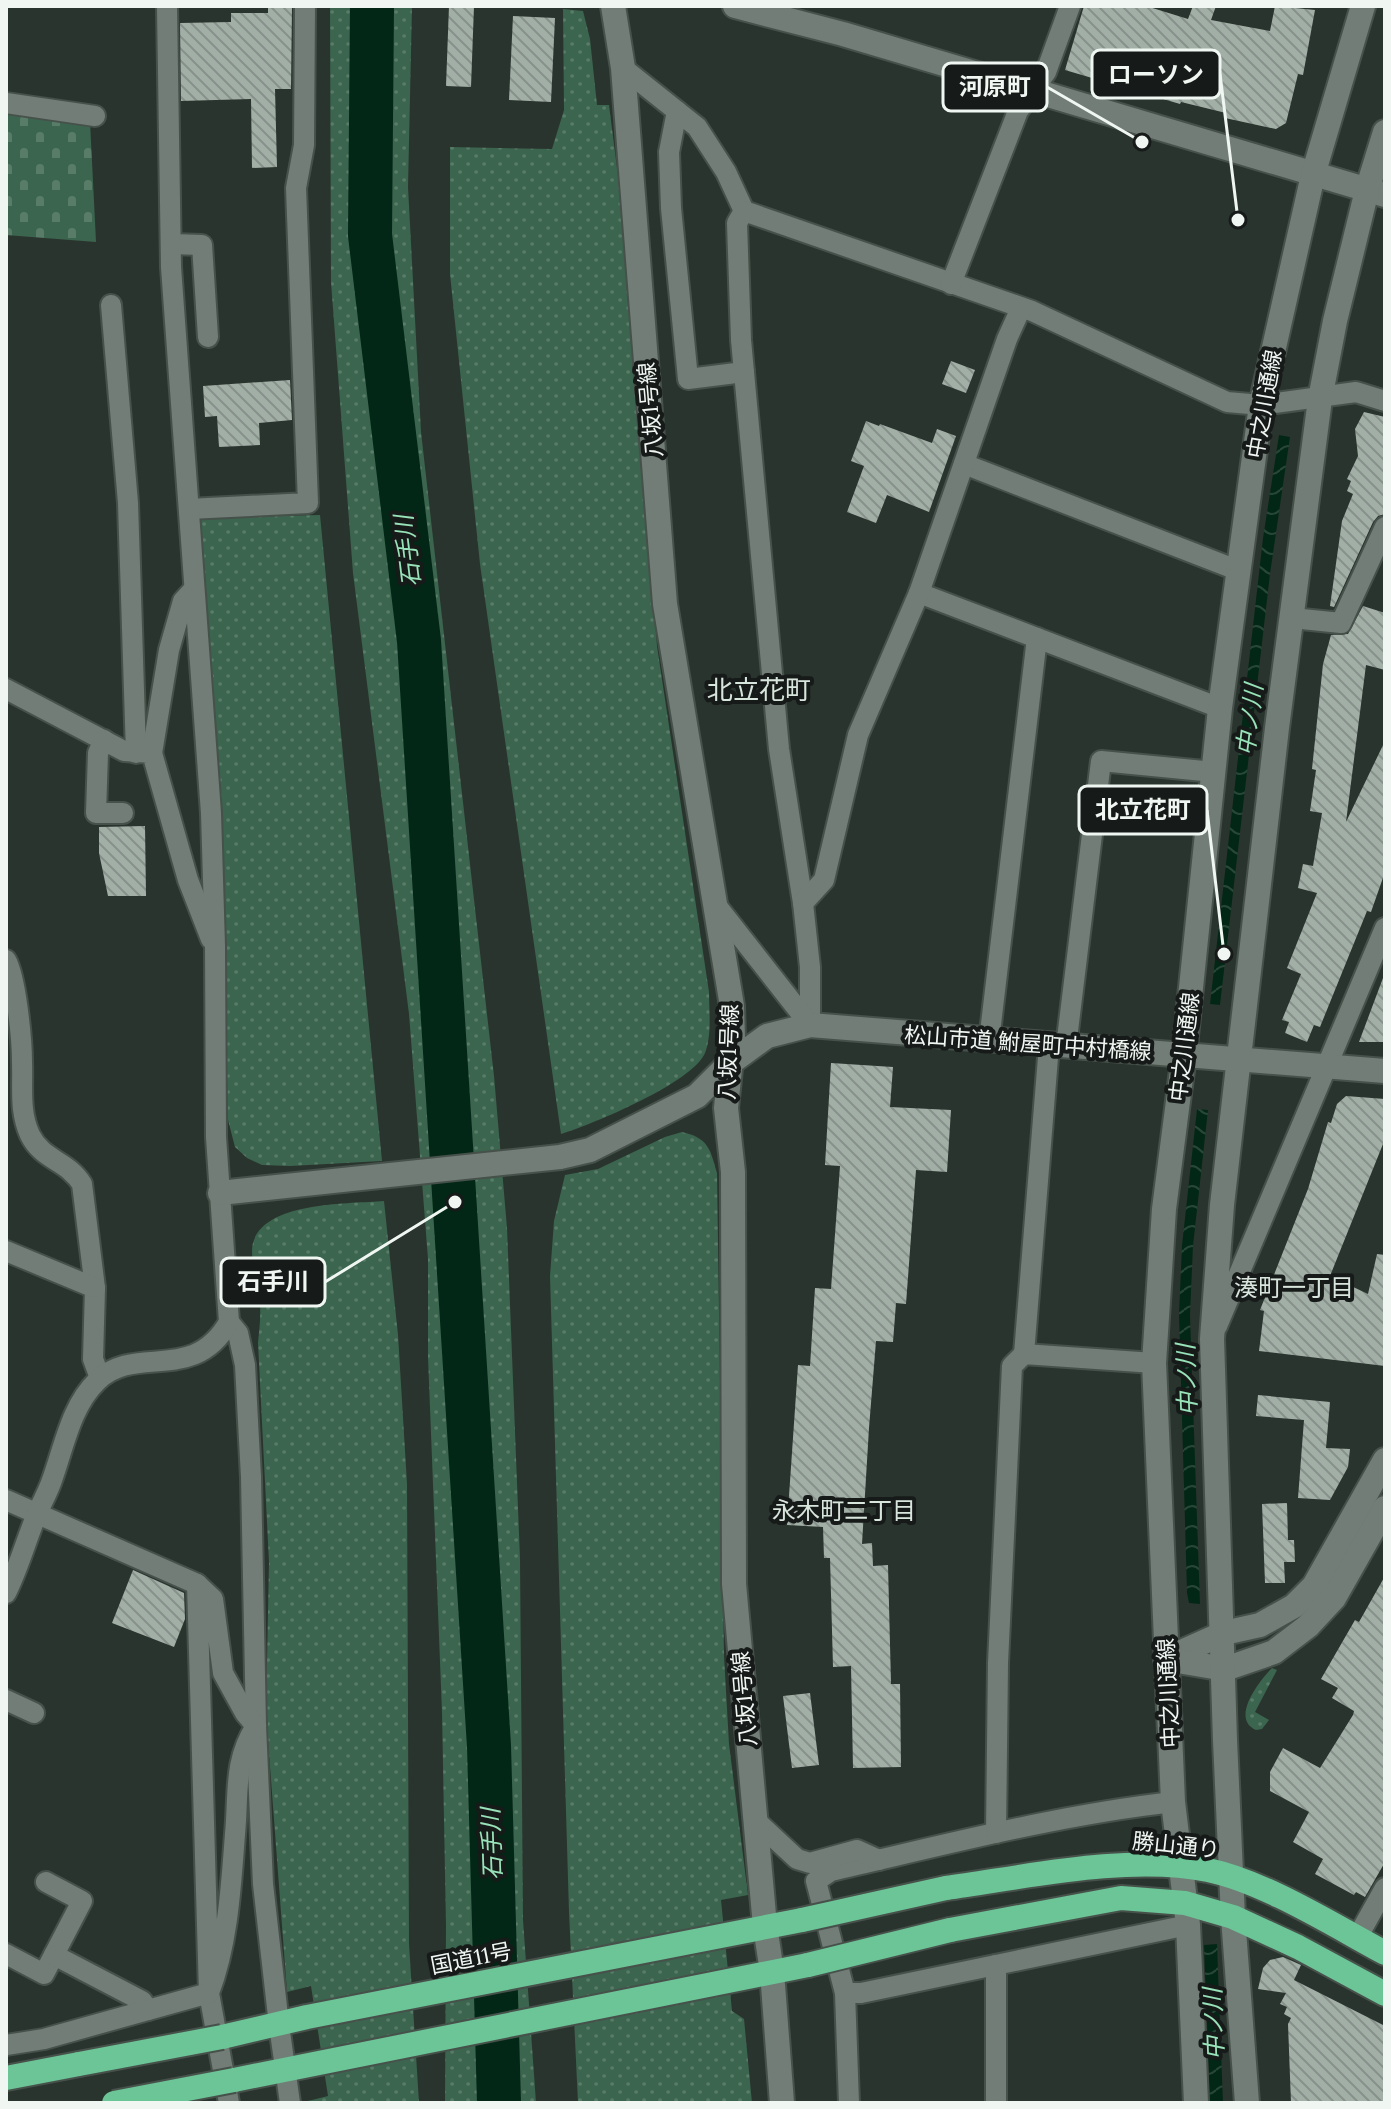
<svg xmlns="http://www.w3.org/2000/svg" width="1391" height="2109" viewBox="0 0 1391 2109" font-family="Lora,'Noto Sans JP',serif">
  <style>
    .grass { fill: url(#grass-dots) }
    .cemetery { fill: url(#cemetery-stones) }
    .water { fill: url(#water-waves) }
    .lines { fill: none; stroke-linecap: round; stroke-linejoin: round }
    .river { stroke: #032716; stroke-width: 44 }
    .building { fill: url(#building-back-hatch) }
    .street-casing { stroke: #47514b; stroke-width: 24 }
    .secondary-casing { stroke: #47514b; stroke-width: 28 }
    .highway-casing { stroke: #47514b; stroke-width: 28 }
    .street { stroke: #717d76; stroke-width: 20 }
    .secondary { stroke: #717d76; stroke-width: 24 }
    .highway { stroke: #6bc596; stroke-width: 24 }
    .highway-bridge-casing { stroke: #47514b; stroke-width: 28; stroke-linecap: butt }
    .highway-bridge { stroke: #6bc596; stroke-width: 24 }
    .labels { text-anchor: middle; stroke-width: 8; stroke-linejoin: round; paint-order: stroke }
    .street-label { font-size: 22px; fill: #f0f7f3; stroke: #161a18 }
    .water-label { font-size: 24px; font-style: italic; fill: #98e3b9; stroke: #161a18 }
    .neighbourhood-label { font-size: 24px; fill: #d8e5dd; stroke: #161a18 }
    .quarter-label { font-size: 26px; fill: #d8e5dd; stroke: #161a18 }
    .leader { fill: none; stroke: #f0f7f3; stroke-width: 3 }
    .callout-dot { fill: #f0f7f3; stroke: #161a18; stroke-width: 3 }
    .callout { fill: #161a18; stroke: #f0f7f3; stroke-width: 3 }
    .callout-label { font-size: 24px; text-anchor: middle; font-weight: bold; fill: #f0f7f3 }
  </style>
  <defs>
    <pattern id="grass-dots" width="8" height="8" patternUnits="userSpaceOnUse" patternTransform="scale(2)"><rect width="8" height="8" fill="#3b654e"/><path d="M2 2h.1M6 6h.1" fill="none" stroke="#587c68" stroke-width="1.8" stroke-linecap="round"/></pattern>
    <pattern id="cemetery-stones" width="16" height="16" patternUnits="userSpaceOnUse" patternTransform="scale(2)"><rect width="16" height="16" fill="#3b654e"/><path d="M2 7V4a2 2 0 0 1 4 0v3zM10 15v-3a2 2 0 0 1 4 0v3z" fill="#587c68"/></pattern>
    <pattern id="water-waves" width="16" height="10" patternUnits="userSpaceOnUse" patternTransform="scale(2)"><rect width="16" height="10" fill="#032716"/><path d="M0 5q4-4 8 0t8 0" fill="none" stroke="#284738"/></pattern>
    <pattern id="building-back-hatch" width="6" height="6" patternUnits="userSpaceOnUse" patternTransform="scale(2)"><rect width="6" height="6" fill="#a2afa7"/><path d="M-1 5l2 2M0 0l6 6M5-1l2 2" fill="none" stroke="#87918b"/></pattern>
  </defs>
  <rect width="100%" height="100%" fill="#2a342e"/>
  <g class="grass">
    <path d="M330,6h82l-4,181 13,245 73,644 13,152 13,331 3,361 13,183h-91l1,-177 -4,-214 -14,-355v-98l-19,-245 -56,-441 -22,-291z"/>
    <path d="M563,9l20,2 7,28 7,66h12l23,181 25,360 52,346c0,19 3,43 -4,61 -13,30 -112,71 -144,81l-81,-570 -30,-290v-127l102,2 12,-39z"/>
    <path d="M320,515l62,646 -92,5 -28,-1 -15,-7 -12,-11 -7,-27 -7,-268 -24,-334z"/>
    <path d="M682,1132c26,6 28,16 35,41l7,483 5,88 19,151 -27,5 11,111 12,8 8,84h-174l-9,-191 -19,-636 4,-55 11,-46 33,-6 67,-32z"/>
    <path d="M384,1201l14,134 9,149 2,460 10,159h-119l28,-7 -17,-110 -24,6 -21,-279 3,-151 -11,-219c1,-12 3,-25 2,-38 -1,-16 -11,-47 -7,-62 11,-42 97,-39 131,-42z"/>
    <path d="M1272,1668l5,2 -22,42 14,8 -7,9 -6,1c-26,-11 3,-49 16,-62z"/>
  </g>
  <path class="cemetery" d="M6,110l84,12 6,120 -90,-7z"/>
  <g class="water">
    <path d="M1279,435l11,2 -20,137 -50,431 -10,-1 53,-466z"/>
    <path d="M1197,1109l11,1 -15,136 -3,69 10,289 -11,-1 -2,-10 -8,-279 3,-69z"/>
    <path d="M1217,1944l6,159h-13l-6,-158z"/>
  </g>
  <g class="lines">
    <path class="river" d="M372,6l-2,229 49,406 70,1105 10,357"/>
  </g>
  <g class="building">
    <path d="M268,6h24l-1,83h-16l2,78 -25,1 -1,-69 -70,2 -1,-78 51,-1v-9h37z"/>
    <path d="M449,6h25l-3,81 -25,-1z"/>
    <path d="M1084,6h62l42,13 5,-13h23l-5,14 59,11 5,-25 40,4 -12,65 -5,-1 -12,49 -10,6 -51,-11 1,-5 -45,-11 -1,2 -115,-34z"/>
    <path d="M513,16l42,2 -4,84 -42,-2z"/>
    <path d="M951,361l24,9 -9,23 -24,-9z"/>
    <path d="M290,380l2,40 -33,3 1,22 -41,2 -2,-31 -12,1 -2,-31z"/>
    <path d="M1364,412l21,5v97l-7,2 -5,6 -39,85 -4,-1 12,-85 11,-27 -6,-3 4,-10 -4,-2 11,-23 -3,-27z"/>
    <path d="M866,421l13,5 1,-2 52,19 5,-14 19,7 -27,76 -42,-17 -11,28 -29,-11 17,-46 -13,-5z"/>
    <path d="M1363,606l22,7v57l-19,-5 -20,157 39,-81v131l-14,40 -4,-1 -47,116 -6,-2 -7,17 -22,-9 4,-11 -7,-2 19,-46 -14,-6 30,-75 -19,-5 5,-24 10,2 9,-53 -12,-2 6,-41 -4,-1 11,-105 8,-29 17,-1z"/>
    <path d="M145,826l1,70h-38l-9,-43v-26z"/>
    <path d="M1383,978l2,64h-26z"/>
    <path d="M831,1063l62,4 -3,40 61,3 -4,62 -31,-2 -10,134 -10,-1 -3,39 -17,-1 -7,87 -7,116 10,-1 1,23 15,-1 3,119h9l1,83 -48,1 -2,-102 -18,1 -3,-109h-6l-1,-31 -36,-2 11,-160 12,1 5,-78 16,1 9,-123 -15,-1z"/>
    <path d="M1346,1096l39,3v40l-55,137 38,18 9,-40 8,1v111l-126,-15 5,-40 -4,-1 48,-121 20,-67 3,1 6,-19z"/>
    <path d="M1258,1395l72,7 -4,46 24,1 -2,18 -18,33 -32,-2 6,-78 -48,-4z"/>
    <path d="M1287,1503l1,37h6l1,22h-11l1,21h-20l-3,-79z"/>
    <path d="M133,1570l51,23 1,26 -11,28 -62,-24z"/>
    <path d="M1385,1576v286l-20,35 -9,-5 -2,3 -39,-21 8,-15 -30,-17 16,-30 -39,-21v-19l13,-24 37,20 33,-53 1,-4 -22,-13 6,-10 -17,-9 34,-59 4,2z"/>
    <path d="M810,1693l9,72 -27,3 -9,-72z"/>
    <path d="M1283,1957l18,8 -7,15 91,46v77h-94l-3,-79 3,-6 -7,-4 3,-7 -7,-3 6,-11 -28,-4 5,-21 7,-8z"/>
  </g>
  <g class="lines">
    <defs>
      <g id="street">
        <path d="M623,68l74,59 29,45 18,39 288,100 195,91 34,3 95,-13 29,9"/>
        <path d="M6,103l89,13"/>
        <path d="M677,111l-8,41 2,56 17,171 56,-7"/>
        <path d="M744,211l-7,12 4,117 38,409 24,154 7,64v58"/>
        <path d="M171,244l31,1 6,92"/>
        <path d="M951,284l67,-173 28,-39 24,-66"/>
        <path d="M111,305l17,198 8,250"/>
        <path d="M964,464l273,106"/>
        <path d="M189,509l119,-6 -12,-315 8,-43 1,-139"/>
        <path d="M919,593l301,115"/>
        <path d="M1292,618l49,5 44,-96"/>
        <path d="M6,689l118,62 28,2 36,127 23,59"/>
        <path d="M104,740l-6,13 -2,60h27"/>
        <path d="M152,753l17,-103 14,-49 11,-12"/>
        <path d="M803,903l21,-23 34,-145 61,-142 88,-254 14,-31"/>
        <path d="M716,905l94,120"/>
        <path d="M6,960c10,17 16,80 16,102 1,26 -3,49 8,73 13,26 37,25 52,49l13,104 -2,71 7,19"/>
        <path d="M989,1041l48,-403"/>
        <path d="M1066,1047l35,-286 113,11"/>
        <path d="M6,1251l89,37"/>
        <path d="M229,1322l9,11 7,32 6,112 5,249 7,158 16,141 11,78"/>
        <path d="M1217,1326l168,-398"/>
        <path d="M1024,1354l25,-309"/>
        <path d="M6,1500l191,84"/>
        <path d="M6,1593c13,-26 20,-53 31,-79 5,-12 11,-22 15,-34 12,-33 19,-74 45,-99 39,-38 96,4 132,-59l-13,-185 -1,-191 -4,-133 -40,-546 -4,-261"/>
        <path d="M6,1700l28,13"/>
        <path d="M1173,1802c-115,13 -229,43 -342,69l-15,10 29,112h16l327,-68"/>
        <path d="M755,1820l42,39 13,4 47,-13 22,10"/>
        <path d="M996,1833l2,-170 14,-297 12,-12 130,9"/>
        <path d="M1357,1938l28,-50"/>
        <path d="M6,1954l38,20 38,-73 -36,-19"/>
        <path d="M54,1955l88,46 6,9"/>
        <path d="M209,1993c19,-50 22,-106 26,-159 4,-41 -2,-72 21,-108l-11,-13 -22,-40 -10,-74 -16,-15 12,409 20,110"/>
        <path d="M845,1993l4,110"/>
        <path d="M6,2045l38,-6 165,-46"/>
        <path d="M996,2103v-138"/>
      </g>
      <g id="secondary">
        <path d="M613,6l10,62 42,536 67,402 1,33 -7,69 7,64 1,412 31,342 7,46 10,131"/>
        <path d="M735,6l108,28 542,161"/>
        <path d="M220,1193l340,-36 30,-7 107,-54 33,-33 37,-27 43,-11 575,46"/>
        <path d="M1166,1659l58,-26 36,-8 34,-19 20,-20 71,-126"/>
        <path d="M1166,1659l59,10 49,-17 34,-26 26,-28 51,-90"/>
        <path d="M1196,2103l-8,-178 -15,-123 -19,-439 10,-154 20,-154 36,-347 41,-303 52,-230 50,-169"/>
        <path d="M1247,2103l-14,-186 -8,-177 -13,-401 10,-134 55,-477 43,-329 15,-78 32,-131 18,-58"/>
      </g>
      <g id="highway">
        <path d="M946,1888c80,-11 182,-34 262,-18 57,12 125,55 177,83"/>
        <path d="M950,1930l171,-32 64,5 48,14 65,30 87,47"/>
        <path d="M222,2037l85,-20 495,-97"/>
        <path d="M6,2078l73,-14"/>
        <path d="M234,2080l574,-115"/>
      </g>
    </defs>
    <use href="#street" class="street-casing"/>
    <use href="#secondary" class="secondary-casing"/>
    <use href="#highway" class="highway-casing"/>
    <use href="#street" class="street"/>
    <use href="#secondary" class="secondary"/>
    <use href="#highway" class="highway"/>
    <defs>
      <g id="highway-bridge">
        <path d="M802,1920l144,-32"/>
        <path d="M808,1965l142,-35"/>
        <path d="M79,2064l143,-27"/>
        <path d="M114,2103l120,-23"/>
      </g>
    </defs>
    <use href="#highway-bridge" class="highway-bridge-casing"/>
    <use href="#highway-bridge" class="highway-bridge"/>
  </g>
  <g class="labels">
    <g class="street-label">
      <text transform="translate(1264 404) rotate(-80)" y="8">中之川通線</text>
      <text transform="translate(650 410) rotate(-95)" y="8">八坂1号線</text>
      <text transform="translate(1028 1043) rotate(4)" y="8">松山市道 鮒屋町中村橋線</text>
      <text transform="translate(1184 1047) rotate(-83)" y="8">中之川通線</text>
      <text transform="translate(728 1052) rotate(-88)" y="8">八坂1号線</text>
      <text transform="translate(1168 1693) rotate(-93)" y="8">中之川通線</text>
      <text transform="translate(744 1699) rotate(-95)" y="8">八坂1号線</text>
      <text transform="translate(1176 1845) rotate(6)" y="8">勝山通り</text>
      <text transform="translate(471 1958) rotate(-11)" y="8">国道11号</text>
    </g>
    <g class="water-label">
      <text transform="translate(408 551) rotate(-97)" y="8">石手川</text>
      <text transform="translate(1250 720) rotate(-83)" y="8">中ノ川</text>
      <text transform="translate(1187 1380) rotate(-92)" y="8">中ノ川</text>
      <text transform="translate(492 1844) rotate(-92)" y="8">石手川</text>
      <text transform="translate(1214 2024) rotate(-92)" y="8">中ノ川</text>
    </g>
    <g class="neighbourhood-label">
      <text x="1294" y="1296">湊町一丁目</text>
      <text x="844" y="1519">永木町二丁目</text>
    </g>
    <g class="quarter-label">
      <text x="759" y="699">北立花町</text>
    </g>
  </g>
  <path class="leader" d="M1238 220L1220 74M1142 142L1047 87M1224 954L1207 810M455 1202L325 1282"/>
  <g class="callout-dot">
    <circle cx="1238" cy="220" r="8"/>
    <circle cx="1142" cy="142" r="8"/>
    <circle cx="1224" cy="954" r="8"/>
    <circle cx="455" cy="1202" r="8"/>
  </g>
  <g class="callout">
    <rect x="1092" y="50" width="128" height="48" rx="8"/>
    <rect x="943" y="63" width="104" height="48" rx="8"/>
    <rect x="1079" y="786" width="128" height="48" rx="8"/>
    <rect x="221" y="1258" width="104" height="48" rx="8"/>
  </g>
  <g class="callout-label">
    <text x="1156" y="83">ローソン</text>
    <text x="995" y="95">河原町</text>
    <text x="1143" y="818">北立花町</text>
    <text x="273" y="1290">石手川</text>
  </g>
  <rect width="1391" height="2109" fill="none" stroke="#f0f7f3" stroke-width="16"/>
</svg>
